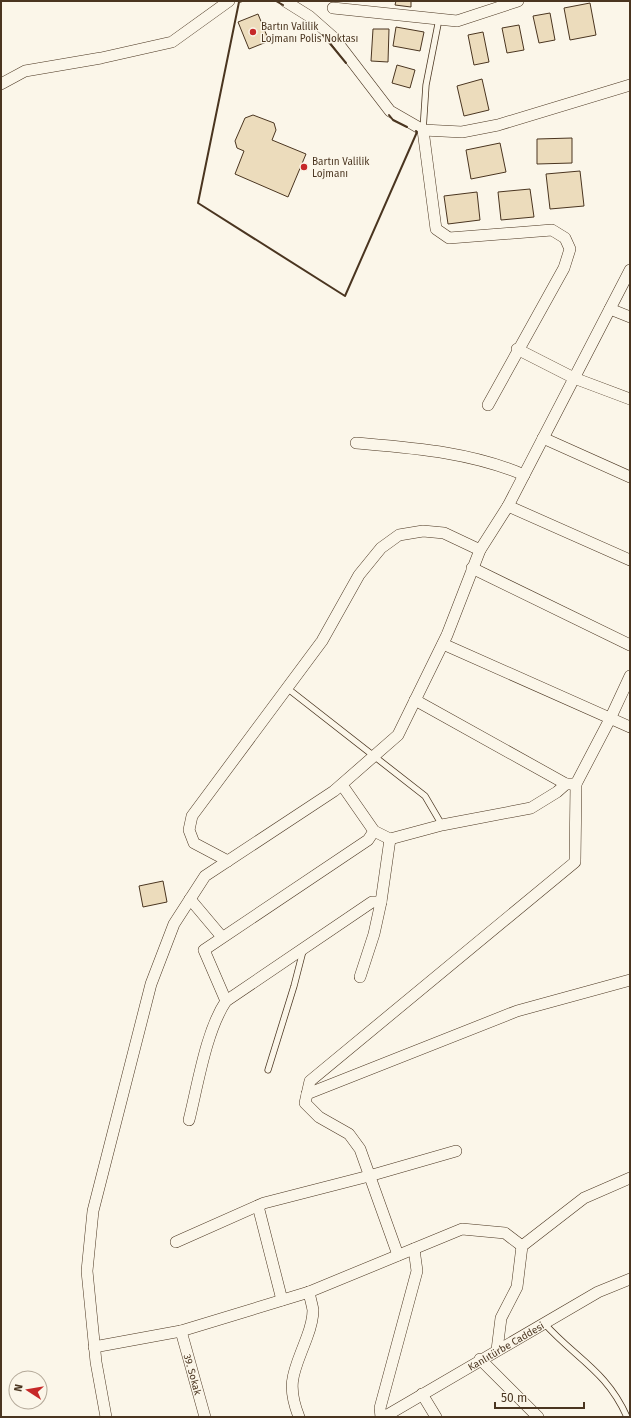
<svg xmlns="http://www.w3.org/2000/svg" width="631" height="1418" viewBox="0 0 631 1418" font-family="'Fira Sans',sans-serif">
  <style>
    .building { fill: #ecdcbc; stroke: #4a3520 }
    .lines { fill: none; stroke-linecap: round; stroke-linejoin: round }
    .service-casing { stroke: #4a3520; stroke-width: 7 }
    .minor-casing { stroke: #4a3520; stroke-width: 12 }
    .service { stroke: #fbf6e9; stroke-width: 5.5 }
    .minor { stroke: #fbf6e9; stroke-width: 11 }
    .wall { stroke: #4a3520; stroke-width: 2 }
    .poi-dot { fill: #c62828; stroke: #fbf6e9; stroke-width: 1.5 }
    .labels { text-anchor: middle; stroke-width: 3; stroke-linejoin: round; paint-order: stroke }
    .poi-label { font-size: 10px; fill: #4a3520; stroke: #fbf6e9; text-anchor: start }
    .street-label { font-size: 10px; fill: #4a3520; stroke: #fbf6e9 }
  </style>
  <rect width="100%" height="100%" fill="#fbf6e9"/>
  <g class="building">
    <path d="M396,1h15v6l-16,-2z"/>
    <path d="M590,3l6,32 -26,5 -6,-32z"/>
    <path d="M550,13l5,27 -16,3 -6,-27z"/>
    <path d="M258,14l11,27 -20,8 -11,-27z"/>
    <path d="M519,25l5,25 -17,3 -5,-25z"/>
    <path d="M396,27l28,5 -4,19 -27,-5z"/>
    <path d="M373,29h16l-1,33 -17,-1z"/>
    <path d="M483,32l6,30 -15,3 -6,-30z"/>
    <path d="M397,65l18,5 -5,18 -18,-5z"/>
    <path d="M482,79l7,31 -25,6 -7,-30z"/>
    <path d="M253,115l21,8 2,7 -4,10 34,14 -18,43 -53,-23 9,-23 -7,-3 -2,-7 10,-23z"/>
    <path d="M572,138v25l-35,1v-25z"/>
    <path d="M500,143l6,29 -35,7 -5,-29z"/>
    <path d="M580,171l4,35 -34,3 -4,-35z"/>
    <path d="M530,189l4,28 -33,3 -3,-28z"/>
    <path d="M477,192l3,28 -32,4 -4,-28z"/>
    <path d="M163,881l4,21 -24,5 -4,-21z"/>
  </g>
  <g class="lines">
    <defs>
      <g id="service">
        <path d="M423,130l3,-45 13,-66"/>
        <path d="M287,688l138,108 17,29"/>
        <path d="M268,1070l26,-84 9,-35"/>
        <path d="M544,1323c31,35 63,48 83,94"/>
      </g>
      <g id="minor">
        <path d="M285,1l24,15 25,22 56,73 33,19 39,2 36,-7 132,-40"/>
        <path d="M333,8l124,13 61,-20"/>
        <path d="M1,84l24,-13 76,-13 71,-16 57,-41"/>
        <path d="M423,130l13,99 13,9 103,-8 13,8 5,11 -6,19 -76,137"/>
        <path d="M610,309l20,8"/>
        <path d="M517,349l57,29 56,21"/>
        <path d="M543,438l87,39"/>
        <path d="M356,443c57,5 115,9 168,32"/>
        <path d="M508,506l122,54"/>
        <path d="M472,568l158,77"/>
        <path d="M443,644l187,83"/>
        <path d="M415,700l151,84"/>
        <path d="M342,785l32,46 16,8 52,-14 89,-17 26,-16 9,-8h10"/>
        <path d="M228,861l-34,-18 -5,-13 3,-14 130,-175 37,-66 22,-27 18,-13 24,-4 21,2 36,17"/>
        <path d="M190,899l32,38"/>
        <path d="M360,977l14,-43 7,-32 9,-63"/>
        <path d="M226,1001l-22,-51 164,-110 6,-9"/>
        <path d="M307,1094l210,-83 113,-31"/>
        <path d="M189,1120c9,-36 17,-89 37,-119l146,-99h9"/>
        <path d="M258,1206l24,94"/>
        <path d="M176,1242l88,-39 105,-27 87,-25"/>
        <path d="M398,1255l-38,-106 -11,-15 -30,-17 -14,-14 5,-22 265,-219 1,-78 34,-65 20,-43"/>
        <path id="s1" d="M181,1331l24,86"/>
        <path d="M94,1347l87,-16 128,-39 153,-63 43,4 17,13"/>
        <path d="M497,1350l4,-32 16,-31 5,-41 62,-48 46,-20"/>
        <path d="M480,1359l58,58"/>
        <path d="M422,1394l14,23"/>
        <path d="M106,1417l-10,-55 -9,-91 6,-60 58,-227 23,-60 31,-48 129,-85 64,-56 49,-100 33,-85 28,-44 122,-236"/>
        <path d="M299,1417c-14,-35 -4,-47 8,-80 3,-8 6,-18 6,-27 -1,-6 -3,-12 -4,-18"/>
        <path d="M381,1417l-1,-9 37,-137 -3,-22"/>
        <path id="s2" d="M384,1417l214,-125 32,-13"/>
      </g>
    </defs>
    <use href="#service" class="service-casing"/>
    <use href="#minor" class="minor-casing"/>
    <use href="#service" class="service"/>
    <use href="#minor" class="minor"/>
    <g class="wall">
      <path d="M242,1l-3,1 -41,201 147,93 72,-164 -1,-1"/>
      <path d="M276,1l7,4"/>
      <path d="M323,35l23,28"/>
      <path d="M389,115l4,5 14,7"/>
    </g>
  </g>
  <g class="poi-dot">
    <circle cx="253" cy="32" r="4"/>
    <circle cx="304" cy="167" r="4"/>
  </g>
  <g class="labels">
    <g class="poi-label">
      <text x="261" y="30">Bartın Valilik<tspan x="261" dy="12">Lojmanı Polis Noktası</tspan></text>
      <text x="312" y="165">Bartın Valilik<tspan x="312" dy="12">Lojmanı</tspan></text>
    </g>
    <g class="street-label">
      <text dy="4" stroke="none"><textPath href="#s2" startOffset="141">Kanlıtürbe Caddesi</textPath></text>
      <text dy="4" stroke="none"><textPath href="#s1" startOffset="45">39. Sokak</textPath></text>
    </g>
  </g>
  <rect width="631" height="1418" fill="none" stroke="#4a3520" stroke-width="4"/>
  <g transform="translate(28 1390) rotate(282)"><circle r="19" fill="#fbf6e9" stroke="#b4a999"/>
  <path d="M0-3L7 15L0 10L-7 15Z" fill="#c62828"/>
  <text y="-6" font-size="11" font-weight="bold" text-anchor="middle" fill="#4a3520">N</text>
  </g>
  <path d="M495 1402v6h89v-6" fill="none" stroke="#4a3520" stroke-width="2"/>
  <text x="501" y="1402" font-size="12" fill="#4a3520" stroke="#fbf6e9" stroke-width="3" paint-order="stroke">50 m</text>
</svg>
